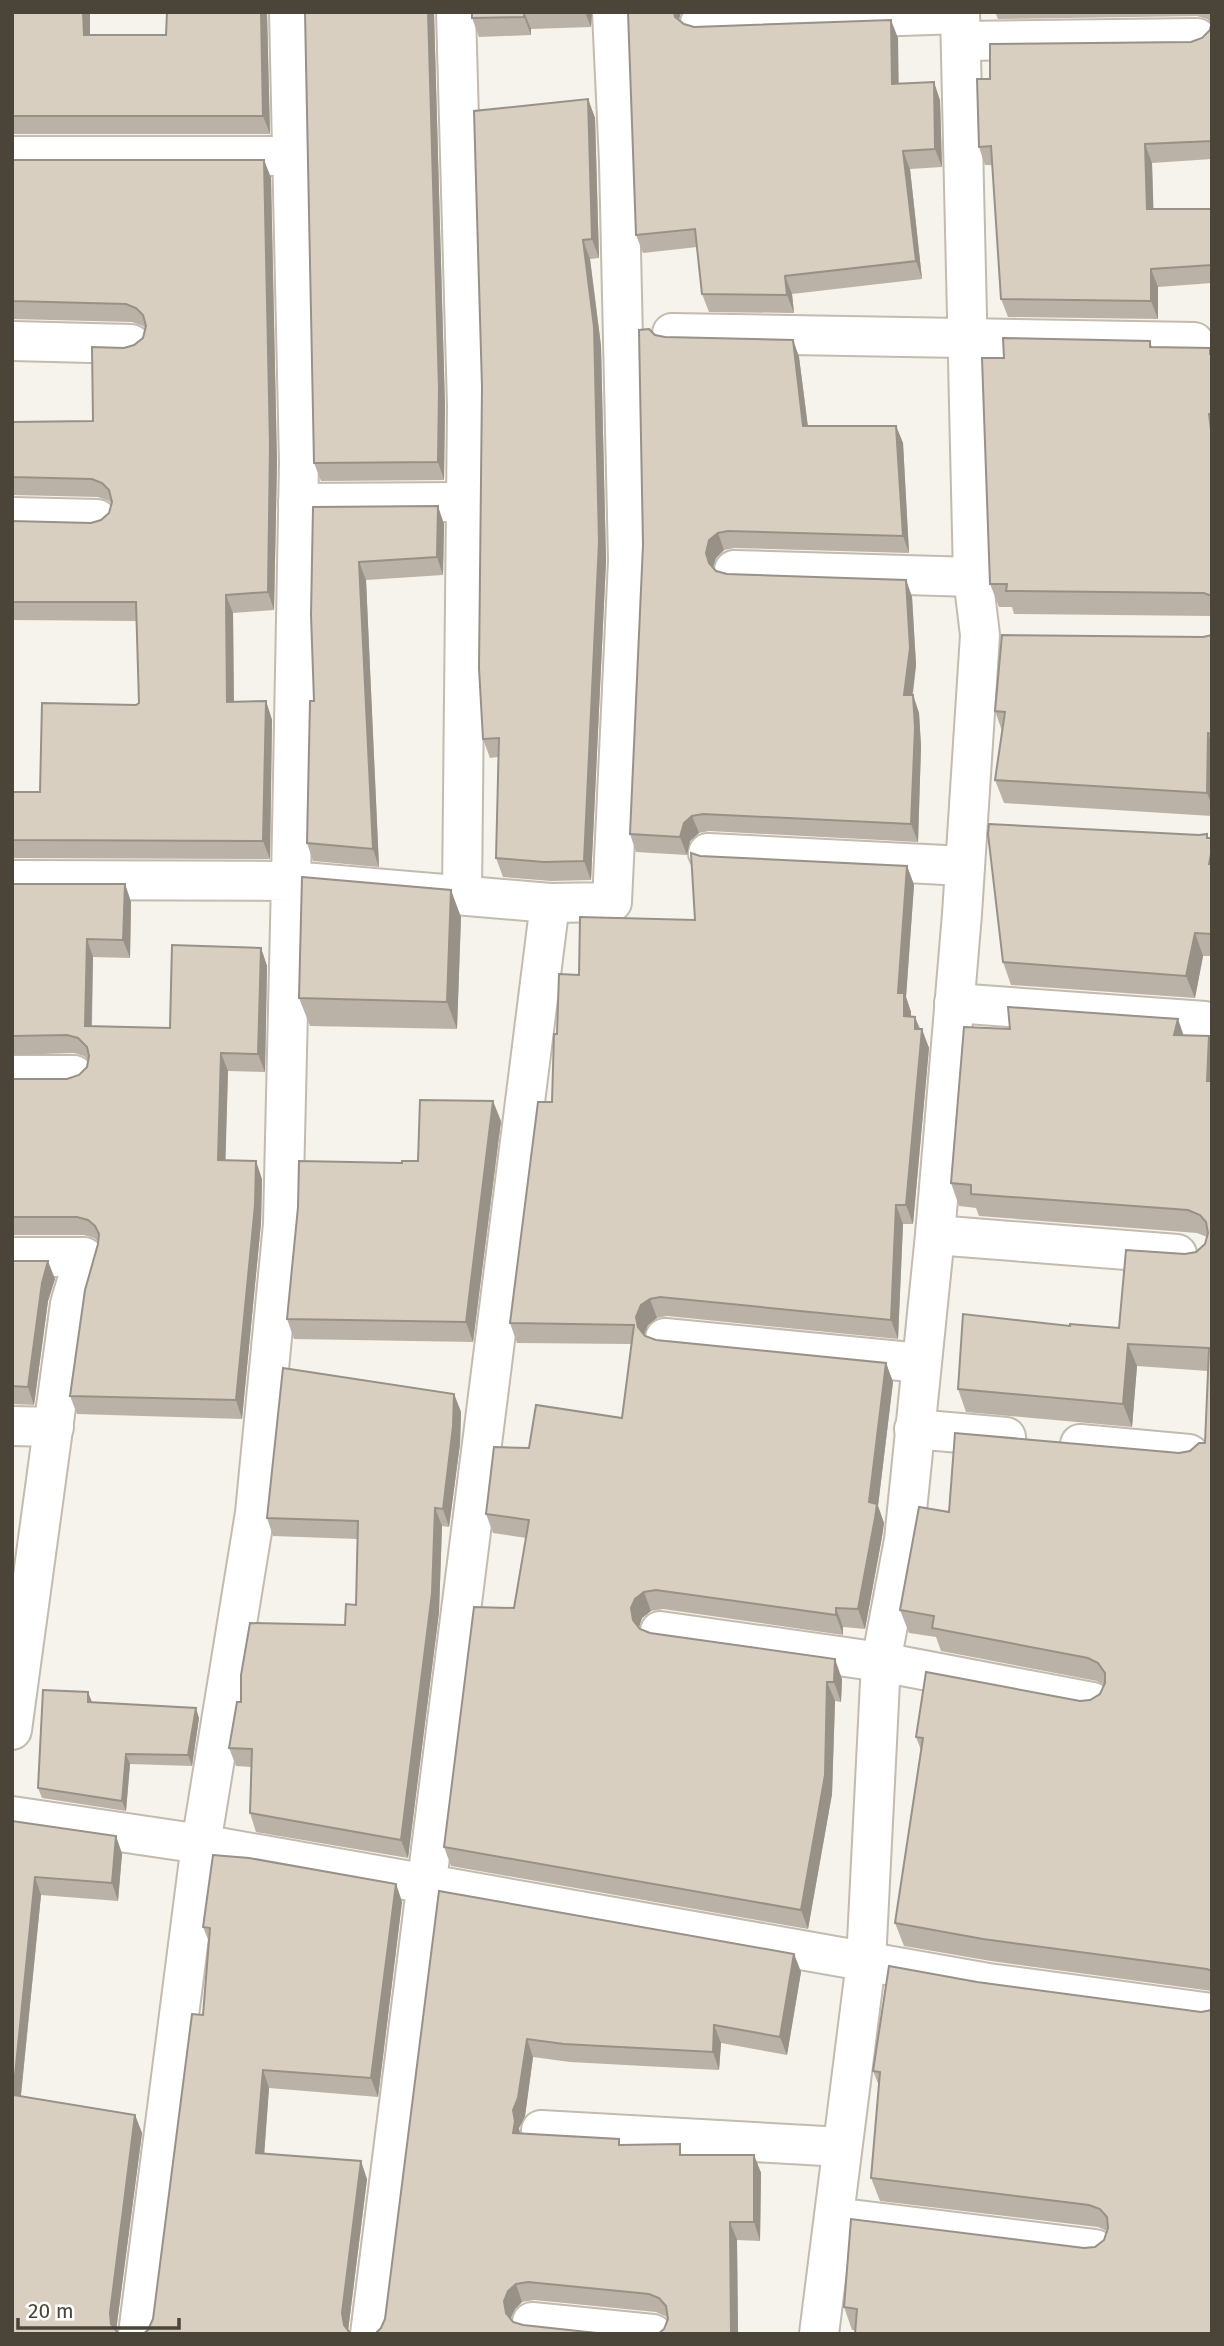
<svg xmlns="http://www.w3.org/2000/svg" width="1224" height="2346" viewBox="0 0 1224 2346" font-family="'Fira Sans',sans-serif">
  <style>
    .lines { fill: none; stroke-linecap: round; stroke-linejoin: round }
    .minor-casing { stroke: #c2bbae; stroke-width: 42 }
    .minor { stroke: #fff; stroke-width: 38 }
    .wall { fill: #bab2a6 }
    .shaded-wall { fill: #979187 }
    .building { fill: #d8cfc1; stroke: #979187; stroke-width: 2 }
  </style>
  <rect width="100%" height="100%" fill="#f6f3ec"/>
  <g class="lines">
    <defs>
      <g id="minor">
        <path d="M289,12l10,451 -8,418 259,22 62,-1 16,-341 -9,-399 -7,-150"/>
        <path d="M456,12l11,394 -5,489"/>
        <path d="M700,23l260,-9"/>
        <path d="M961,41l236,-3"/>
        <path d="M12,156h280"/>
        <path d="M672,333l522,9"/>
        <path d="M12,341l119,3"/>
        <path d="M298,503l168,-1"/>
        <path d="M12,517l85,2"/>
        <path d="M734,570l239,7"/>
        <path d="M708,853l257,13"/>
        <path d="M12,880l279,1 -8,343 -28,289 -54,331 -63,490"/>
        <path d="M954,1003l251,18"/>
        <path d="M12,1075h62"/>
        <path d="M935,1235l242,19"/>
        <path d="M12,1257h72l-14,47 -58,426"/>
        <path d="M665,1338l256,25"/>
        <path d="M12,1426l42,1"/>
        <path d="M914,1429l92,8"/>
        <path d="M1080,1444l109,10"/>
        <path d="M660,1631l221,31 211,40"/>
        <path d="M12,1816l189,28 787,139 224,30"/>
        <path d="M541,2130l301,17"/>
        <path d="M834,2217l261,32"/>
        <path d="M532,2322l121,12"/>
        <path d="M370,2334l180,-1431"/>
        <path d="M819,2334l47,-372 15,-300 23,-122 31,-305 27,-321 18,-279 -7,-58 -13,-565"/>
      </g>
    </defs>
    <use href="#minor" class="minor-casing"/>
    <use href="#minor" class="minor"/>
  </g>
  <g class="wall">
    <path d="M12,12h78v23h76l101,-23 3,122h-258z"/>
    <path d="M434,12l11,394 -1,74 -123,1 -7,-18z"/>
    <path d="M472,12h120l-1,15 -60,2v6l-52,2 -7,-19z"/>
    <path d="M628,12h53l-2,8 5,4 10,3 204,11v46l42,16 2,67 -32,2 12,110 -130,15 2,19 -85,-1 -7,-18 -5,-47 -54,6 -7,-18z"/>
    <path d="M995,12h217v147l-60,4 1,46h59v74l-54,4v32l-150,-2 -7,-18 -9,-134h-7l-6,-18 11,-68 201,-37 11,-4 8,-8 1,-7 -4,-4 -10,-3 -199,3z"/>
    <path d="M588,99l7,19 4,140 -9,1 11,87 5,215 -15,319 -40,1 -48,-4 -7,-19 2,-101 -8,1 -7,-19z"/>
    <path d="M12,160h252l7,18 6,285 -3,147 -41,3 1,89 32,-1 6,19 -2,139 -258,-1v-66h28l99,-89 -3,-82 -124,-1v-99l79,2 10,-3 8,-7 3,-9 -3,-3 -11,-4 -86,-2v-138l2,6v59l79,-1 31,-73 10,-3 9,-7 2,-10 -2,-2 -11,-4 -120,-3z"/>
    <path d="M655,335l10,2 128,3 6,17 9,69h88l7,17 6,110 -174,-5 -11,2 -8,8 -3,10 3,3 11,3 179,6 6,17 4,68 -3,30 6,18 2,33 -3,96 -209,-11 -10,2 -9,8 -3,14 -51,-3 -6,-18z"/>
    <path d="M1150,341l2,6 58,1 2,4v264l-198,-2 -2,-7h-13l-9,-23 14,-226z"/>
    <path d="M313,507l131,17 -1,51 -77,5 13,287 -66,-6 -6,-18 7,-142z"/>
    <path d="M1212,635v181l-208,-13 -9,-23 7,-49 -7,-20z"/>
    <path d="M1208,838h4v118h-9l-8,42 -184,-13 -8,-23z"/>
    <path d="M700,856l207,10 7,19 -8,112 5,15v5h4l14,31 -16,176h-10l-5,115 -231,-23 -10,2 -9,7 -4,10 12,5 230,23 7,19 -15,124 6,17 -2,14 -17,92 -22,-2v8l-180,-26 -12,2 -9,7 -3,9 1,2 10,4 192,46 -1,23 -6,-1 -3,93 -24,135 -357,-63 -7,-19 70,-239 12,-70 -33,-5 -7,-19 43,-66 93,-30 9,-74 -114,-1 -7,-20 42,-221 5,-68 22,-59 116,-55z"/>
    <path d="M12,884h113l6,18 -1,56 -37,-1 -1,70 78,1 91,-80 6,18 -2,106 -37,-1 -3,89 37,19 -1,44 -19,196 -165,-5 -7,-18 29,-154 -5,-4 -10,-3h-72v-156h55l12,-4 8,-8 1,-7 -4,-4 -10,-3 -62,2z"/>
    <path d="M461,917l-4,112 -147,-3 -11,-28z"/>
    <path d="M1184,1035l25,1 3,9v946l-221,-30 -87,-15 -9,-23 26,-173 -5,-13 164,-36 10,-1 10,-6 4,-9 -7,-4 -156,-30 -5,-14 -27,-4 -9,-23 49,-98 241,-61 15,-8 3,-72 -71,-5 -5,61 -166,-15 -8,-23 112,-63 49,2 66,-74 11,-2 9,-8 2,-7 -10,-4 -218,-17 -3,-8 -17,-2 -8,-23z"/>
    <path d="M501,1121l-28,221 -179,-3 -7,-20 115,-156 16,-2z"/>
    <path d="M12,1261l43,18 -7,22 -14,104 -21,-1z"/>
    <path d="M454,1394l7,18 -1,32 -11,83 -7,-1 -3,86 -31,246 -152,-26 -6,-19 1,-46 -15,-1 -7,-18 12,-46 104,-77 11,-20 1,-66 -84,-3 -6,-18z"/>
    <path d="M92,1703l107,15 -7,48 -62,-2 -4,47 -84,-13 -4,-10z"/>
    <path d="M12,1821l104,15 6,18 -4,47 -77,-6 -20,201 114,19 7,18 -26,198 2,2 -106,1z"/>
    <path d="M396,1884l6,18 -24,195 -109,-9 -5,65 103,26 -19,152 2,2 -202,-3 5,-11 50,-304 6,-73 -6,-15z"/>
    <path d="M439,1891l355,63 7,18 -14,83 -66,-12 -2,27 -149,-8 -37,-5 -8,59 -6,12 1,6 102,11 62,10h70l7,18 -1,68 -23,-1 1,94h-80l6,-5 4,-10 -3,-3 -9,-4 -122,-12 -12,2 -7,7 -4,10 -130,9 4,-9z"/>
    <path d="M889,1966l323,368 -360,-4 -8,-23 240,-59 11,-1 9,-7 3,-9 -9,-4 -218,-26 -9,-23 8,-92 -6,-15z"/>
  </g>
  <g class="shaded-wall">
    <path d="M83,12h7v41l-6,-18z"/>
    <path d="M261,12h6l3,122 -7,-18z"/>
    <path d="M428,12h6l11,394 -1,74 -6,-18z"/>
    <path d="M524,12l7,17v6l-7,-18z"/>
    <path d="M585,12h7l-1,15z"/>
    <path d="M674,12h7l-3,11z"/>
    <path d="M891,20l7,18 1,64 -7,-18z"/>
    <path d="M934,82l6,18 2,67 -7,-18z"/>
    <path d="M588,99l7,19 4,140 -7,-19z"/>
    <path d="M1145,144l7,19 2,64 -7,-18z"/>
    <path d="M903,151l7,18 12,110 -6,-18z"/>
    <path d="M264,160l7,18 6,285 -3,147 -6,-18z"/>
    <path d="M583,240l7,19 11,87 5,215 -15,319 -7,-19z"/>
    <path d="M1151,269l7,18v32l-7,-18z"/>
    <path d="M785,276l7,18 2,19 -7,-18z"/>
    <path d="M793,340l6,17 11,87 -7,-18z"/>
    <path d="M12,357l2,6 -1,77 -1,-3z"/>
    <path d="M896,426l7,17 6,110 -6,-17z"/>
    <path d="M438,506l6,18 -1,51 -6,-18z"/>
    <path d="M718,533l6,17 -8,8 -4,12 -3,-7 -3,-10 3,-13z"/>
    <path d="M359,562l7,18 13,287 -6,-18z"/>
    <path d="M906,580l6,17 4,68 -6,48 -6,-18z"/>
    <path d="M226,595l7,18 1,107 -7,-18z"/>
    <path d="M913,695l6,18 2,33 -3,96 -7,-18z"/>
    <path d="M266,701l6,19 -2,139 -7,-18z"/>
    <path d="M1208,733l4,10v63l-5,-13z"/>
    <path d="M692,816l7,17 -9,8 -3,14 -7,-18 4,-14z"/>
    <path d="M1207,834l5,14v25l-3,-9z"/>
    <path d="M907,866l7,19 -8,112 5,15v24l-7,-20 -6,-23z"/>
    <path d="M125,884l6,18 -1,56 -7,-18z"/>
    <path d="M451,890l10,27 -4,112 -10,-27z"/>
    <path d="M1195,933l8,23 -8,42 -9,-22z"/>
    <path d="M87,939l6,18 -2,88 -6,-19z"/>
    <path d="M261,948l6,18 -2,106 -7,-18z"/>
    <path d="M915,1017l6,17 1,-5 7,19 -16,176 -7,-19z"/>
    <path d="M1178,1019l8,23 -12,-7z"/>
    <path d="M1209,1036l3,9v50l-5,-14z"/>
    <path d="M221,1053l7,18 -3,107 -7,-18z"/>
    <path d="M493,1101l8,20 -28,221 -7,-20z"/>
    <path d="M256,1161l6,18 -1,44 -19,196 -6,-19z"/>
    <path d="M896,1205l7,19 -5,115 -7,-19z"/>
    <path d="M48,1261l7,18 -7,22 -14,104 -6,-18 14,-104z"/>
    <path d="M650,1299l7,19 -9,7 -5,12 -5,-10 -2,-10 5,-12z"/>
    <path d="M1128,1344l9,22 -5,61 -9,-23z"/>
    <path d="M886,1363l7,19 -15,124 6,17 -2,14 -17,92 -7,-20 11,-107z"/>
    <path d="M454,1394l7,18 -1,32 -11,83 -6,-18z"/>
    <path d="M435,1508l7,18 -3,86 -31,246 -7,-18z"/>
    <path d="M644,1592l7,19 -9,7 -3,9 -6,-7 -2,-12 4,-9z"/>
    <path d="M836,1608l7,19v8l-7,-20z"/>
    <path d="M835,1659l7,20 -1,23 -7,-20z"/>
    <path d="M827,1682l8,19 -3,93 -24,135 -7,-19z"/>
    <path d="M88,1692l4,10 -1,11 -3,-11z"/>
    <path d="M196,1708l3,10 -7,48 -4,-11z"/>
    <path d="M126,1754l4,10 -4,47 -4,-10z"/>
    <path d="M116,1836l6,18 -4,47 -6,-18z"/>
    <path d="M35,1877l6,18 -22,218 -6,-18z"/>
    <path d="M396,1884l6,18 -24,195 -7,-19z"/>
    <path d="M794,1954l7,18 -14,83 -7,-18z"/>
    <path d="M714,2025l7,18 -2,27 -6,-18z"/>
    <path d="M527,2039l6,18 -8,59 -6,12 2,11 -8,-6v-23z"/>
    <path d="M263,2070l6,18 -6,83 -7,-18z"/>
    <path d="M135,2115l7,18 -26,198 -5,-7 -1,-11z"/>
    <path d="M754,2155l7,18 -1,68 -6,-19z"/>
    <path d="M361,2161l6,18 -19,152 -4,-6 -2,-12z"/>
    <path d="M730,2222l7,18 1,94h-7z"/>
    <path d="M516,2284l6,18 -7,7 -5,10 -4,-6 -2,-12 4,-10z"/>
  </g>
  <g class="building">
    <path d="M12,12h71l1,23h82l1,-23h94l2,104h-251z"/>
    <path d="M305,12h123l11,376 -1,74 -124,1z"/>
    <path d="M472,12h52v5l-52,1z"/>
    <path d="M628,12h46l1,5 9,7 10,3 197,-7 1,64 42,-2 1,67 -32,2 13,110 -131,15 2,19 -85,-1 -7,-65 -59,6z"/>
    <path d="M1212,21v120l-67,3 2,65h65v56l-61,4v32l-150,-2 -10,-153 -12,1 -2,-68h13v-35l201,-2 11,-4 8,-8z"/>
    <path d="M588,99l4,140 -9,1 11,87 5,215 -15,319 -40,1 -48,-4 3,-120 -16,1 -4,-71 3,-281 -8,-276z"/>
    <path d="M12,160h252l6,285 -2,147 -42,3 1,107 39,-1 -3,140 -251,-1v-48h28l2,-89 94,2 3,-2 -3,-101h-124v-81l79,2 10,-3 8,-7 3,-11 -3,-12 -7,-7 -10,-4 -80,-2v-55l81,-1 -1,-74 32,1 10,-3 9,-7 3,-12 -3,-11 -7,-7 -10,-4 -114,-3z"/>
    <path d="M649,329l6,6 10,2 128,3 10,86h93l7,110 -175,-5 -10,2 -9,7 -3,13 3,10 7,8 11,3 179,6 4,68 -6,47h9l2,33 -4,96 -208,-10 -11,2 -8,7 -4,14 -50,-3 13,-289 -4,-215z"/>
    <path d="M1003,338l147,3v6l60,1v6h2v60h-3l3,24v158l-8,-3 -198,-2 1,-7h-17l-8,-226h22z"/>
    <path d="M438,506l-1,51 -78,5 14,287 -66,-6 3,-142h4l-3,-86 2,-108z"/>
    <path d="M1002,635l201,2 9,-2v99l-4,-1 -1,60 -212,-13 10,-68 -10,-1z"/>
    <path d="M989,824l210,11 8,-1v4h5v11l-3,15h3v70l-17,-1 -9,43 -183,-14 -15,-128z"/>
    <path d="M691,853l9,3 207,10 -9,127h6v23l11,1v12h7l-16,176h-10l-5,115 -231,-23 -10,2 -9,6 -5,12 2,10 7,9 11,4 230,23 -17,139 8,2 -2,14 -17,91 -22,-1v7l-180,-25 -12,2 -9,7 -4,9 2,12 7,9 10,4 185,26 -1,23h-7l-2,93 -24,135 -357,-63 30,-240 40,1 15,-88 -43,-6 8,-67 35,1 7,-43 86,13 12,-93 -124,-2 28,-221h14l2,-68h3l2,-60 20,1 1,-58 115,3z"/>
    <path d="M302,877l149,13 -4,112 -148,-4z"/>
    <path d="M12,884h113l-2,56 -36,-1 -2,87 85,2 2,-83 89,3 -3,106 -37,-1 -3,107 38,1 -1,44 -19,195 -166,-4 15,-106 13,-46 1,-10 -4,-8 -7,-6 -11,-3h-65v-138h55l12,-4 8,-8 2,-11 -2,-9 -9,-9 -11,-3 -55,1z"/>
    <path d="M1008,1007l170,12 -4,16 35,1 -2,45h5v890l-5,-2 -224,-30 -88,-16 28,-185 -7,-1 10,-65 154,29 10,-1 10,-6 5,-11v-10l-7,-10 -10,-5 -156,-30 2,-12 -34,-6 19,-103 30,5 6,-79 224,20 11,-2 9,-8h6l4,-95 -81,-4 -5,60 -165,-15 5,-75 107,12v-2l49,4 7,-78 59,4 11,-2 9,-8 3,-11 -2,-11 -6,-7 -12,-5 -217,-16v-9l-20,-2 13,-156 46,2z"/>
    <path d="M420,1100l73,1 -27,221 -179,-3 11,-112 1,-46 103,2v-2h16z"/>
    <path d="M12,1261h36l-6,22 -14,104 -16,-1z"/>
    <path d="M283,1368l171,26 -1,32 -10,83 -8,-1 -3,85 -31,247 -151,-27 2,-64 -23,-1 8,-46h4v-27l9,-52 95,2 1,-21 10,1 2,-84 -91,-3z"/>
    <path d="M43,1690l45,2v10l108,6 -8,47 -62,-1 -4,47 -84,-13z"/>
    <path d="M12,1821l104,15 -4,47 -77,-6 -22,218 122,20 -25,198 1,11 7,9 2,1h-108z"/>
    <path d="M213,1855l36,3 147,26 -25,194 -108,-8 -7,83 105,8 -19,152 2,12 6,8 2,1h-209l5,-4 5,-11 39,-305 11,1 7,-87 -7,-1z"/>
    <path d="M439,1891l355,63 -14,83 -66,-12 -1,27 -149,-8 -37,-5 -9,59 -5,12 2,11 -2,12 106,6v6l61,-1v11h74v67h-24l1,112h-73l6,-5 4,-10 -2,-13 -7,-8 -10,-4 -121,-12 -12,2 -8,7 -4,10 2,12 7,9 10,3 83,9h-231l6,-6 4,-9z"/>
    <path d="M889,1966l88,16 224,30 11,-2v324h-357l2,-25 -13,-2 7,-88 233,29 11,-1 9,-7 4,-12 -1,-11 -7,-8 -11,-4 -218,-27 9,-106 -7,-1z"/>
  </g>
  <rect width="1224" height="2346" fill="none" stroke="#4b4439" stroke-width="28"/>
  <path d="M18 2318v10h161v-10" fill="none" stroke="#4b4439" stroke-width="3.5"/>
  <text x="28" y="2318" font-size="21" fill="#4b4439" stroke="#ffffff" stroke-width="5" paint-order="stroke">20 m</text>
</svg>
